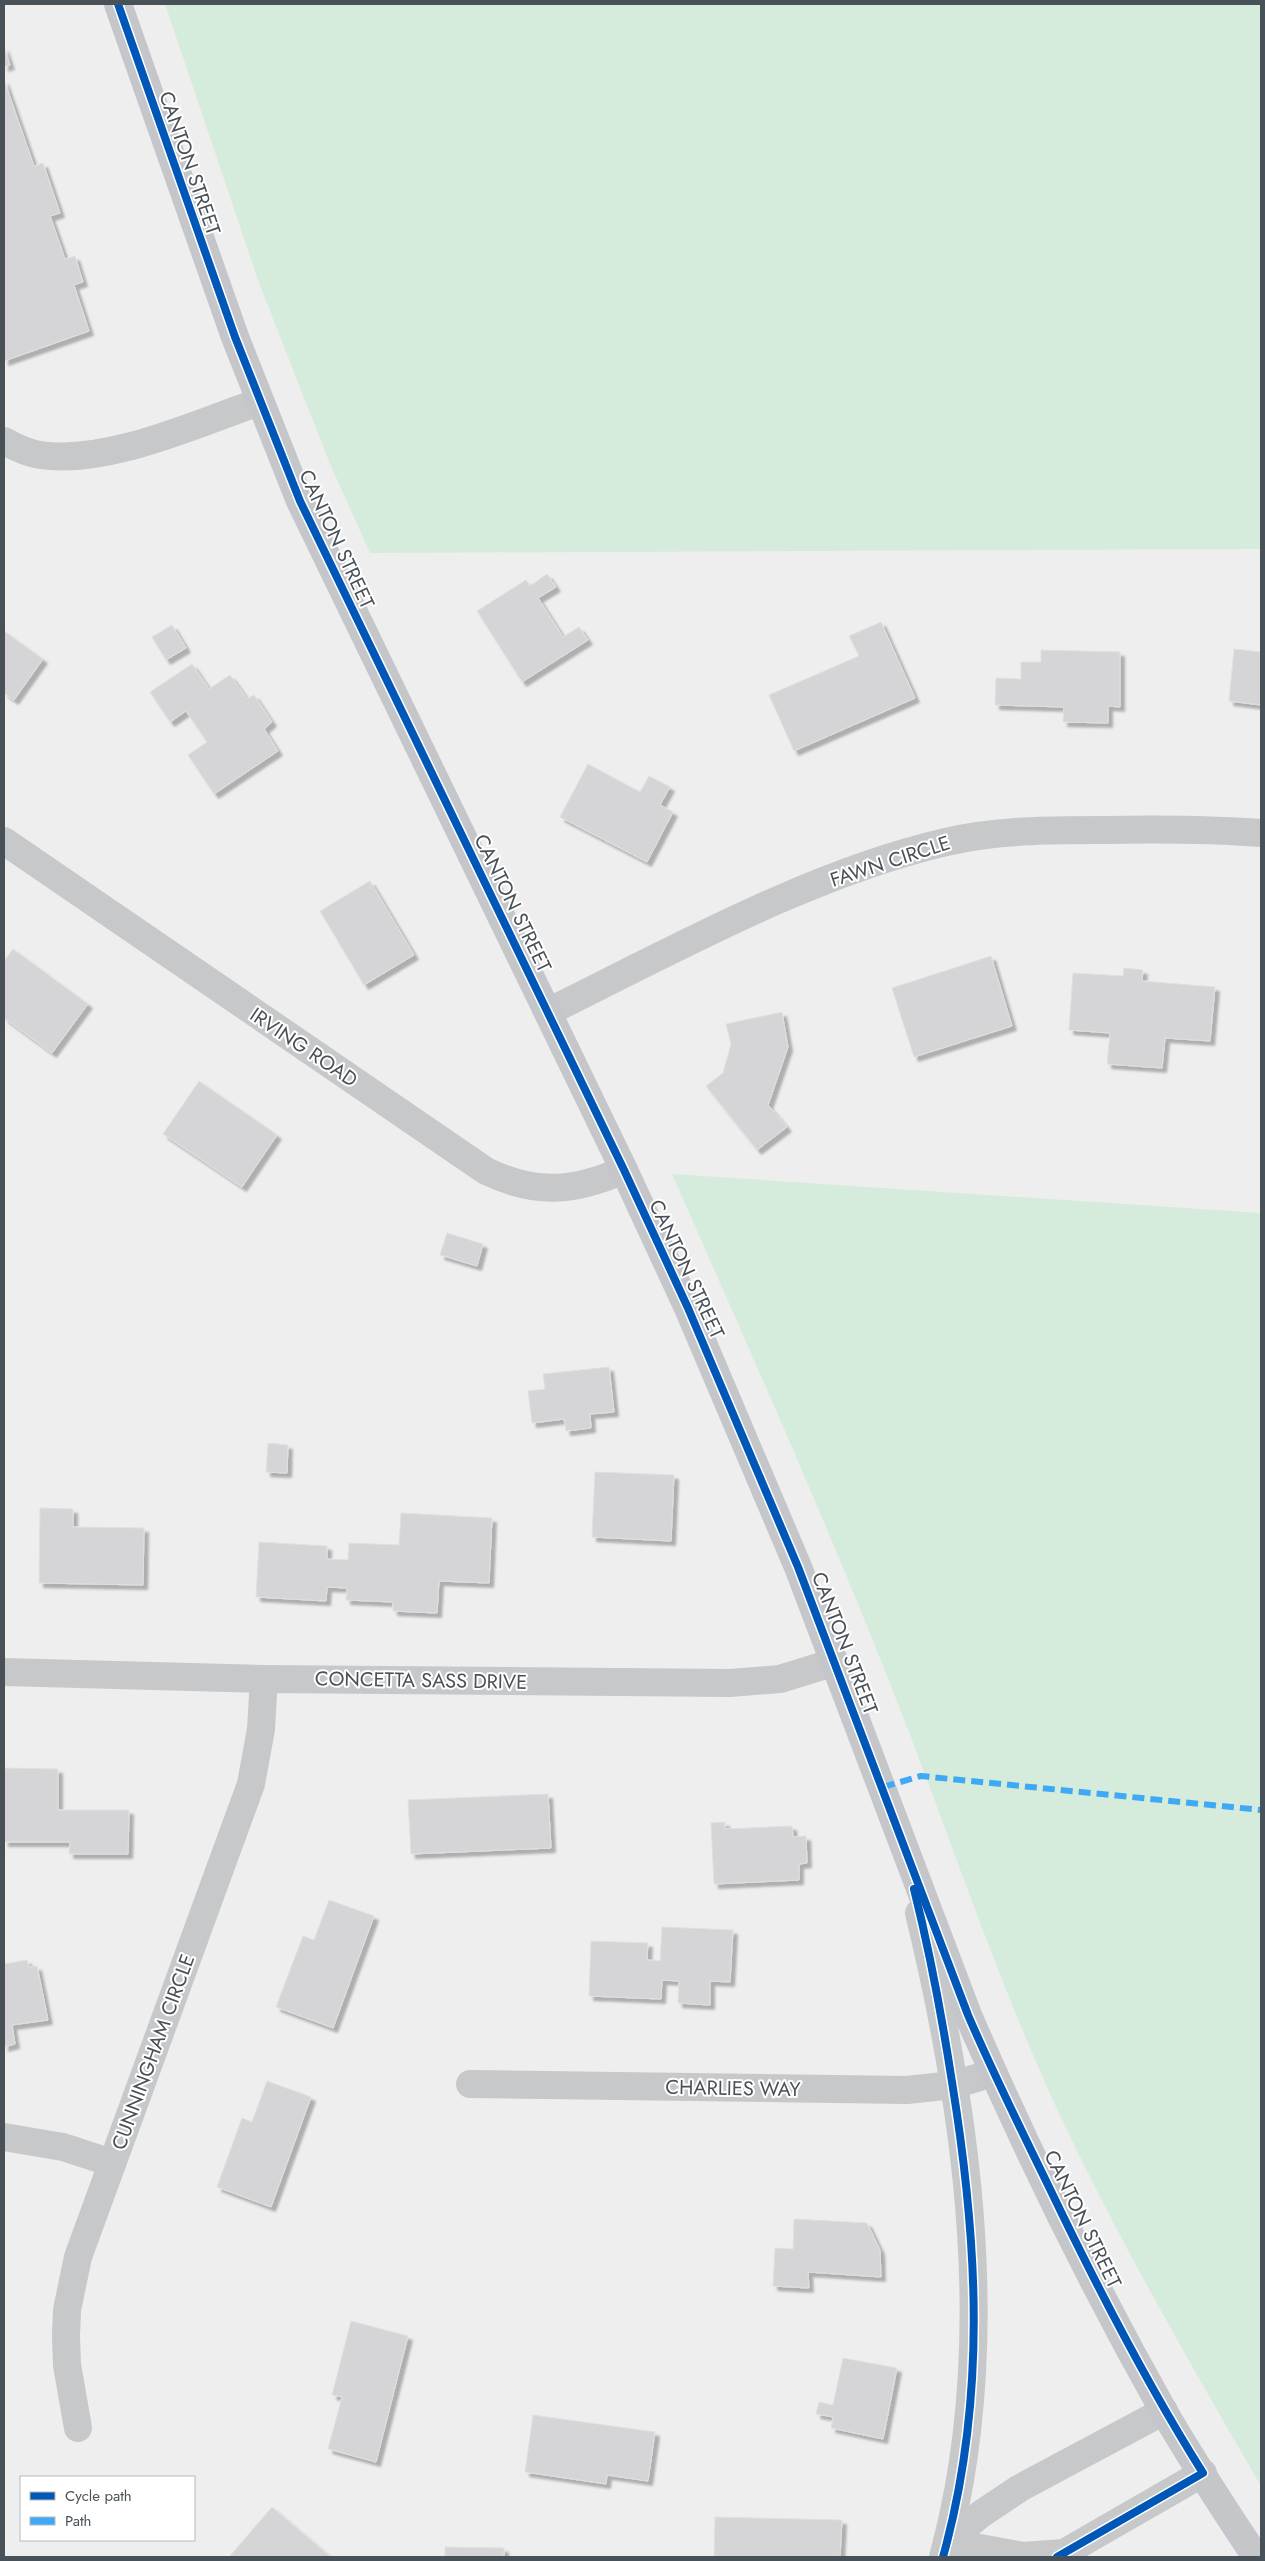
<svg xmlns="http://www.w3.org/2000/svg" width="1265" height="2561" viewBox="0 0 1265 2561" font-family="Jost,sans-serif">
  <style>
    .green { fill: #d5ebdc }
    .building { fill: #d5d5d7; stroke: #e0e0e1; filter: url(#shadow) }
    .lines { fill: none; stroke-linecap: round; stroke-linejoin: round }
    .minor { stroke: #c6c8c9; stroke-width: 28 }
    .major { stroke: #c4c6c9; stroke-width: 28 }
    .quiet { stroke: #3fa9f5; stroke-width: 6; stroke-dasharray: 12 6; stroke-linecap: butt }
    .cycleway-casing { stroke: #fff; stroke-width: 11 }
    .cycleway { stroke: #0057b8; stroke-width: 8 }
    .labels { text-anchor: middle; stroke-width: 4; stroke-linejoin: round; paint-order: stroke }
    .street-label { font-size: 20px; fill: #485158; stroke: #fff }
  </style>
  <defs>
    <filter id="shadow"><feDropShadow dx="4.5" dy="4.5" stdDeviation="1" flood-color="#0004"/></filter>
  </defs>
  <rect width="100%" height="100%" fill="#efeeee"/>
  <g class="green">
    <path d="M165,4h1096v545l-891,4 -40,-89 -71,-181z"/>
    <path d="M672,1174l589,39v1273c-69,-119 -138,-238 -197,-362 -61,-129 -106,-264 -157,-397 -72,-187 -154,-369 -235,-553z"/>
  </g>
  <g class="building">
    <path d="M4,47l6,18 -6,2z"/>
    <path d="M4,80l30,86 9,-3 17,50 -10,3 15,43 10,-3 8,26 -9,3 15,46 -85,30z"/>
    <path d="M547,574l9,13 -18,11 25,39 16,-10 9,13 -66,42 -45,-71 49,-31 4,6z"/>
    <path d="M881,622l34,76 -121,53 -25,-56 90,-39 -10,-20z"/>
    <path d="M172,625l14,23 -20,12 -14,-23z"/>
    <path d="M4,631l39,28 -29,41 -10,-7z"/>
    <path d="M1234,649l27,3v53l-32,-4z"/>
    <path d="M1041,650l79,2v55l-12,-1v17l-45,-1 1,-15 -69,-2 1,-27 25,1v-17h20z"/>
    <path d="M192,664l17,25 21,-14 17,24 7,-4 18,27 -8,7 14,22 -64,43 -26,-39 19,-13 -21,-31 -16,11 -20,-30z"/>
    <path d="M588,764l52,28 9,-16 21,11 -10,18 13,7 -26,50 -87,-45z"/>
    <path d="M370,881l44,74 -50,30 -44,-74z"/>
    <path d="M13,949l75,55 -36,49 -48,-35v-57z"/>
    <path d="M991,956l21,70 -98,31 -22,-69z"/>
    <path d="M1124,968l19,2 -1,11 73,6 -5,54 -45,-3 -3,30 -55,-4 3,-31 -41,-3 4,-57 50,3z"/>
    <path d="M782,1012l6,35 -20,58 19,22 -30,23 -51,-64 17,-13 8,-29 -5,-20z"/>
    <path d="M199,1081l78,54 -35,52 -79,-53z"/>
    <path d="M447,1233l36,11 -6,22 -37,-11z"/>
    <path d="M609,1367l5,45 -24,2 1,14 -25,3 -2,-12 -32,4 -4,-32 17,-2 -2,-15z"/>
    <path d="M268,1443l20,2 -1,28 -21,-1z"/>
    <path d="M595,1472l79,3 -3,66 -79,-4z"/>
    <path d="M40,1508l33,1v18l71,1 -1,57 -104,-2z"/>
    <path d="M401,1513l91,5 -3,65 -50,-2 -2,32 -44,-2v-9l-47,-2 1,-12 -20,-1 -1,14 -70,-4 3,-55 68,4v13l21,1 1,-17 50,2z"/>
    <path d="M4,1768l54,1v41h71l-1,44h-59l1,-12h-66z"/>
    <path d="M548,1794l3,54 -140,6 -3,-54z"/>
    <path d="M725,1822v7l67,-3 1,11 13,-1 1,27 -8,1v16l-85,4 -3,-61z"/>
    <path d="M329,1900l45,16 -41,112 -57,-21 27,-71 11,4z"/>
    <path d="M662,1927l71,3 -3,52 -20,-1v24l-32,-2 1,-22 -17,-1 -1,19 -72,-3 2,-55 57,2 -1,17 13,1z"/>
    <path d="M27,1960l2,7 8,-1 11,54 -36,5 3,19 -11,3v-83z"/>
    <path d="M267,2081l44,16 -40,110 -54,-20 25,-69 10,4z"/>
    <path d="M794,2219l73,4 13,27 1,27 -73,-5 1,16 -36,-2 2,-38 18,1z"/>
    <path d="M351,2321l57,15 -32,126 -48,-13 14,-52 -10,-2z"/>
    <path d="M843,2358l54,10 -14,71 -52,-11 2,-11 -17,-3 3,-12 14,3z"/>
    <path d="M533,2415l122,17 -7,49 -41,-6 -1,9 -81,-12z"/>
    <path d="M272,2507l59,50h-102z"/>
    <path d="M715,2517l127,3 -2,37h-126z"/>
    <path d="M445,2547l59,1v9h-59z"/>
  </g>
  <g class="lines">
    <g class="minor">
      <path d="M4,441c11,6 23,12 36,14 67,10 155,-31 219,-53"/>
      <path d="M4,841l482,330c50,24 88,21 138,-1"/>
      <path d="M548,1012c124,-61 263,-139 398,-170 51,-12 104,-12 157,-12 53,-1 105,-1 158,3"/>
      <path d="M4,1672l260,7 466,4 50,-4 55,-17"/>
      <path d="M919,1913c50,206 81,436 24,644"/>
      <path d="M470,2084l437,6 46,-5 40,-12"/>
      <path d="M4,2137l59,10 49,16"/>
      <path d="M78,2428l-11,-63 -1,-29 1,-26 11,-53 173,-473 10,-55 3,-50"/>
      <path d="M947,2542l34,-28 39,-26 144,-77"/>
      <path d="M947,2542l76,14 41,-3"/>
      <path d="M1057,2557l146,-84"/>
    </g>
    <path class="major" d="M118,4l117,333 65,164 324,669 64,138 110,259 170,448c58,134 123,267 195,395 29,50 61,99 93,147"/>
    <path class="quiet" d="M883,1787l38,-11 340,34"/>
    <defs>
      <g id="cycleway">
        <path d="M118,4l117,333 65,164 324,669 64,138 110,259 170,448c25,58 53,115 81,172 47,98 96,194 154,286l-146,84"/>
        <path d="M914,1889c16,64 28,128 38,193 26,160 35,316 -9,475"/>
      </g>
    </defs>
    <use href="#cycleway" class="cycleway-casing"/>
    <use href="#cycleway" class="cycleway"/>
  </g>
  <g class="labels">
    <g class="street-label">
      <text transform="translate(190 163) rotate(71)" y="7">CANTON STREET</text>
      <text transform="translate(337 539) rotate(65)" y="7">CANTON STREET</text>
      <text transform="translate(890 861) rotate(-18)" y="7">FAWN CIRCLE</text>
      <text transform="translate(513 903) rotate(64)" y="7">CANTON STREET</text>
      <text transform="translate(304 1047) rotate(34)" y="7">IRVING ROAD</text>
      <text transform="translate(687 1269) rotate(65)" y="7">CANTON STREET</text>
      <text transform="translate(845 1643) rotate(69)" y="7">CANTON STREET</text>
      <text transform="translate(421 1680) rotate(1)" y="7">CONCETTA SASS DRIVE</text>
      <text transform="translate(153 2052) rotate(-70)" y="7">CUNNINGHAM CIRCLE</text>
      <text transform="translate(733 2088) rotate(1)" y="7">CHARLIES WAY</text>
      <text transform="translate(1083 2219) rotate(64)" y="7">CANTON STREET</text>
    </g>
  </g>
  <rect width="1265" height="2561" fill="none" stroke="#485158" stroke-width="10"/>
  <rect x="20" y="2476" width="175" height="65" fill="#ffffff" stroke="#b6b9bc"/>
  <rect x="30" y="2492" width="25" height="8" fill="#0057b8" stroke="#b6b9bc"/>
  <text x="65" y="2501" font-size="15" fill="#485158">Cycle path</text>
  <rect x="30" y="2517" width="25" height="8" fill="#3fa9f5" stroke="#b6b9bc"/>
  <text x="65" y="2526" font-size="15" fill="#485158">Path</text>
</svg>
